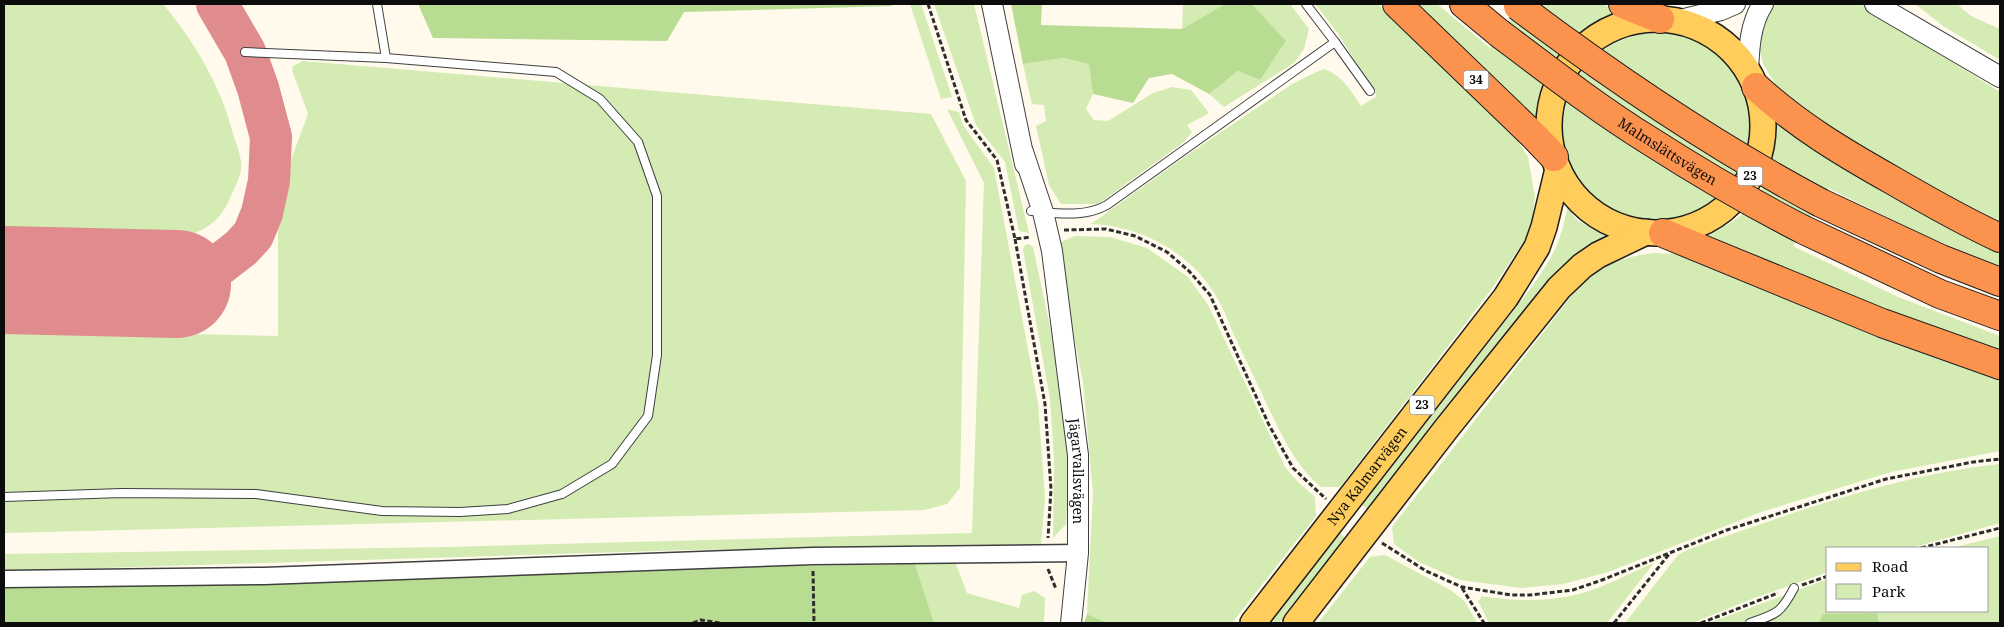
<svg xmlns="http://www.w3.org/2000/svg" width="2004" height="627" viewBox="0 0 2004 627" font-family="'Noto Serif',serif">
  <style>
    .green { fill: #d4ebb4 }
    .forest { fill: #b8dc92 }
    .lines { fill: none; stroke-linecap: round; stroke-linejoin: round }
    .taxiway { stroke: #e08c8e; stroke-width: 42 }
    .runway { stroke: #e08c8e; stroke-width: 108 }
    .service-casing { stroke: #3f3f3f; stroke-width: 10 }
    .minor-casing { stroke: #3f3f3f; stroke-width: 19 }
    .tertiary-casing { stroke: #3f3f3f; stroke-width: 22 }
    .primary-casing { stroke: #1d1d1d; stroke-width: 28 }
    .motorway-casing { stroke: #1d1d1d; stroke-width: 30 }
    .path { stroke: #2e2e2e; stroke-width: 3; stroke-dasharray: 5 2.5; stroke-linecap: butt }
    .service { stroke: #fff; stroke-width: 8 }
    .minor { stroke: #fff; stroke-width: 16 }
    .tertiary { stroke: #fff; stroke-width: 20 }
    .primary { stroke: #fecd5c; stroke-width: 25 }
    .motorway { stroke: #fb924e; stroke-width: 28 }
    .motorway-bridge-casing { stroke: #1d1d1d; stroke-width: 30; stroke-linecap: butt }
    .motorway-bridge { stroke: #fb924e; stroke-width: 28 }
    .labels { text-anchor: middle; stroke-width: 5; stroke-linejoin: round; paint-order: stroke }
    .shield { fill: #fff; stroke: #555; stroke-width: 1 }
    .shield-label { font-size: 12px; font-weight: bold; fill: #0c0c0c }
    .street-label { font-size: 14px; fill: #0c0c0c; stroke: #fff }
  </style>
  <rect width="100%" height="100%" fill="#fffaec"/>
  <g class="green">
    <path d="M4,4h159c33,40 58,82 71,133 3,8 6,17 7,25 2,11 -7,27 -11,36 -9,23 -28,36 -52,39l-174,-4z"/>
    <path d="M910,4h11l31,93 -11,2z"/>
    <path d="M934,4h40l55,229 -10,-2 -14,-69 -29,-37z"/>
    <path d="M1183,4h42l-43,25z"/>
    <path d="M1252,4h38l19,25 -5,20 -10,14 -70,44 -15,-13 29,-23 22,9 26,-39z"/>
    <path d="M1315,4h63l133,126 17,27 7,40 -5,35 -39,58 -151,197h-19c-25,-21 -38,-49 -52,-78 -12,-26 -24,-51 -36,-76 -5,-12 -9,-24 -16,-35 -25,-45 -75,-72 -126,-74l92,-66 109,-74 31,-15c19,5 27,21 38,37l16,-10 -40,-64z"/>
    <path d="M1409,4h28l53,44 32,-44h80l17,8c-47,21 -79,55 -83,108z"/>
    <path d="M1772,4h89l139,88v133l-119,-62 -99,-68 -19,-31 -4,-18v-18z"/>
    <path d="M1915,4h42l14,12 29,13v31l-57,-34z"/>
    <circle cx="1657" cy="127" r="94"/>
    <path d="M1064,58l26,6 3,30 -7,15 8,11 14,1 45,-28 19,-6 19,3 18,23 -22,12 5,7 -8,10 -86,62h-37l-12,-19 -13,-59 10,-5 -2,-16 -12,-1 -9,-40z"/>
    <path d="M303,61l628,53 35,67 -6,307 -13,16 -23,6 -920,23v-203l274,6v-141l30,-81 -16,-44 1,-4z"/>
    <path d="M947,109l12,3 4,13 31,43 44,235 7,95 -4,47 -353,5 -684,21v-17l443,-7 525,-14 12,-350z"/>
    <path d="M1776,124l159,95 65,29v18l-72,-29 -100,-49 -35,58 105,51 102,39v21l-297,-119c12,-7 26,-13 37,-22 30,-25 33,-56 36,-92z"/>
    <path d="M1567,208l10,12 29,17c-32,16 -49,34 -72,61l-166,212 -6,-5 165,-212c22,-30 34,-48 40,-85z"/>
    <path d="M1075,236l35,1 37,11 41,29 20,28 77,162 13,15 17,15 1,19 -84,107h-125l-20,-9 6,-121 -10,-111 -26,-129 4,-11z"/>
    <path d="M1029,244l4,3 19,89 13,82 4,65 -3,41 -13,14 1,-80 -4,-59 -27,-149 2,-5z"/>
    <path d="M1655,253l24,1 208,87 113,39v71l-109,21 -130,40 -153,60 -45,12 -42,4 -61,-8 -41,-18 -25,-18 -2,-17 188,-242c24,-20 44,-29 75,-32z"/>
    <path d="M2000,464v59l-89,25h-83v24l-76,27 -60,24h-67l53,-68 11,-6c101,-35 204,-74 311,-85z"/>
    <path d="M1340,533l6,6 -67,84h-9z"/>
    <path d="M2000,536v87h-291l119,-44v32h160v-63h-37z"/>
    <path d="M1385,555l67,36 13,11 12,21h-159l52,-66z"/>
    <path d="M1654,563l-47,60h-118l-11,-22 4,-5c35,6 70,6 104,-4 23,-7 46,-20 68,-29z"/>
    <path d="M915,564h41l11,29 52,15 3,-13 12,-4 11,7 -1,25h-110z"/>
  </g>
  <g class="forest">
    <path d="M418,4h474v2l-208,6 -17,29 -234,-3z"/>
    <path d="M1011,4h31l-1,21 141,4 43,-25h27l34,37 -26,39 -22,-9 -29,23 -37,-20 -23,4 -16,25 -40,-9 -4,-30 -25,-6 -41,6z"/>
    <path d="M915,564l19,59h-930v-40l264,-1 466,-15z"/>
    <path d="M1877,613l2,10h-60l4,-9z"/>
    <path d="M1087,614l20,9h-23z"/>
  </g>
  <g class="lines">
    <path class="taxiway" d="M177,284l18,-4 15,-8 31,-24 12,-13 9,-22 7,-32 2,-44 -13,-49 -13,-36 -28,-48"/>
    <path class="runway" d="M4,280l173,4"/>
    <defs>
      <g id="service">
        <path d="M377,4l9,54"/>
        <path d="M1335,42l35,49"/>
        <path d="M1031,211c25,2 53,7 76,-6l228,-163 -29,-38"/>
        <path d="M4,497l118,-4 134,1 126,17 78,1 48,-3 54,-15 50,-30 36,-48 9,-61v-159l-19,-54 -38,-43 -44,-27 -170,-14 -141,-6"/>
        <path d="M1750,623c27,-9 31,-10 44,-35"/>
      </g>
      <path id="minor" d="M4,579l260,-3 549,-20 265,-3"/>
      <g id="tertiary">
        <path d="M992,4l33,160"/>
        <path d="M1875,4l125,73"/>
        <path d="M1676,21l45,-11 14,-6"/>
        <path d="M1748,72c1,-24 2,-48 15,-68"/>
        <path id="s1" d="M1023,152l20,60 9,39 26,204v98l-7,70"/>
      </g>
      <g id="primary">
        <circle cx="1656" cy="126" r="107"/>
        <path id="s2" d="M1253,623l253,-326 31,-50 7,-20 14,-58"/>
        <path d="M1296,623l150,-194 113,-141 23,-22 16,-11 48,-23"/>
      </g>
      <g id="motorway">
        <path d="M1397,4l137,132 20,21"/>
        <path d="M1464,4l35,29"/>
        <path d="M1623,4l37,15"/>
        <path d="M1756,87c41,38 88,66 136,93 36,21 71,41 108,58"/>
        <path d="M1821,203l120,56 59,23"/>
        <path d="M1804,230l136,64 60,22"/>
        <path d="M1663,233l219,90 118,42"/>
      </g>
    </defs>
    <use href="#service" class="service-casing"/>
    <use href="#minor" class="minor-casing"/>
    <use href="#tertiary" class="tertiary-casing"/>
    <use href="#primary" class="primary-casing"/>
    <use href="#motorway" class="motorway-casing"/>
    <g class="path">
      <path d="M928,4l38,116 31,40 18,79 16,-2"/>
      <path d="M1064,230l42,-1 29,7 32,16 22,19 21,24 59,130 24,43 33,31"/>
      <path d="M1015,239l30,165 6,85 -3,49"/>
      <path d="M1382,543l44,28 36,16 49,8h19l43,-5 29,-10 125,-50 159,-51 87,-17 27,-3"/>
      <path d="M1921,548l79,-20"/>
      <path d="M1048,569l8,20"/>
      <path d="M813,571l1,52"/>
      <path d="M1802,585l26,-9"/>
      <path d="M1462,588l22,35"/>
      <path d="M693,623l8,-3 19,3"/>
      <path d="M1614,623l56,-70"/>
      <path d="M1701,623l77,-30"/>
    </g>
    <use href="#service" class="service"/>
    <use href="#minor" class="minor"/>
    <use href="#tertiary" class="tertiary"/>
    <use href="#primary" class="primary"/>
    <use href="#motorway" class="motorway"/>
    <defs>
      <g id="motorway-bridge">
        <path d="M1518,6c97,73 196,140 303,197"/>
        <path id="s3" d="M1499,33c49,37 98,75 151,108 50,32 101,62 154,89"/>
      </g>
    </defs>
    <use href="#motorway-bridge" class="motorway-bridge-casing"/>
    <use href="#motorway-bridge" class="motorway-bridge"/>
  </g>
  <g class="labels">
    <g class="shield">
      <rect x="1463.5" y="70.5" width="25" height="19" rx="4"/>
      <rect x="1737.5" y="166.5" width="25" height="19" rx="4"/>
      <rect x="1409.5" y="395.5" width="25" height="19" rx="4"/>
    </g>
    <g class="shield-label">
      <text x="1476" y="84">34</text>
      <text x="1750" y="180">23</text>
      <text x="1422" y="409">23</text>
    </g>
    <g class="street-label">
      <text dy="5" stroke="none"><textPath href="#s3" startOffset="206">Malmslättsvägen</textPath></text>
      <text dy="5" stroke="none"><textPath href="#s1" startOffset="325">Jägarvallsvägen</textPath></text>
      <text dy="5" stroke="none"><textPath href="#s2" startOffset="186">Nya Kalmarvägen</textPath></text>
    </g>
  </g>
  <rect width="2004" height="627" fill="none" stroke="#0c0c0c" stroke-width="10"/>
  <rect x="1826" y="547" width="162" height="65" fill="#ffffff" stroke="#9e9e9e"/>
  <rect x="1836" y="563" width="25" height="8" fill="#fecd5c" stroke="#9e9e9e"/>
  <text x="1872" y="572" font-size="15" fill="#0c0c0c">Road</text>
  <rect x="1836" y="584" width="25" height="15" fill="#d4ebb4" stroke="#9e9e9e"/>
  <text x="1872" y="597" font-size="15" fill="#0c0c0c">Park</text>
</svg>
